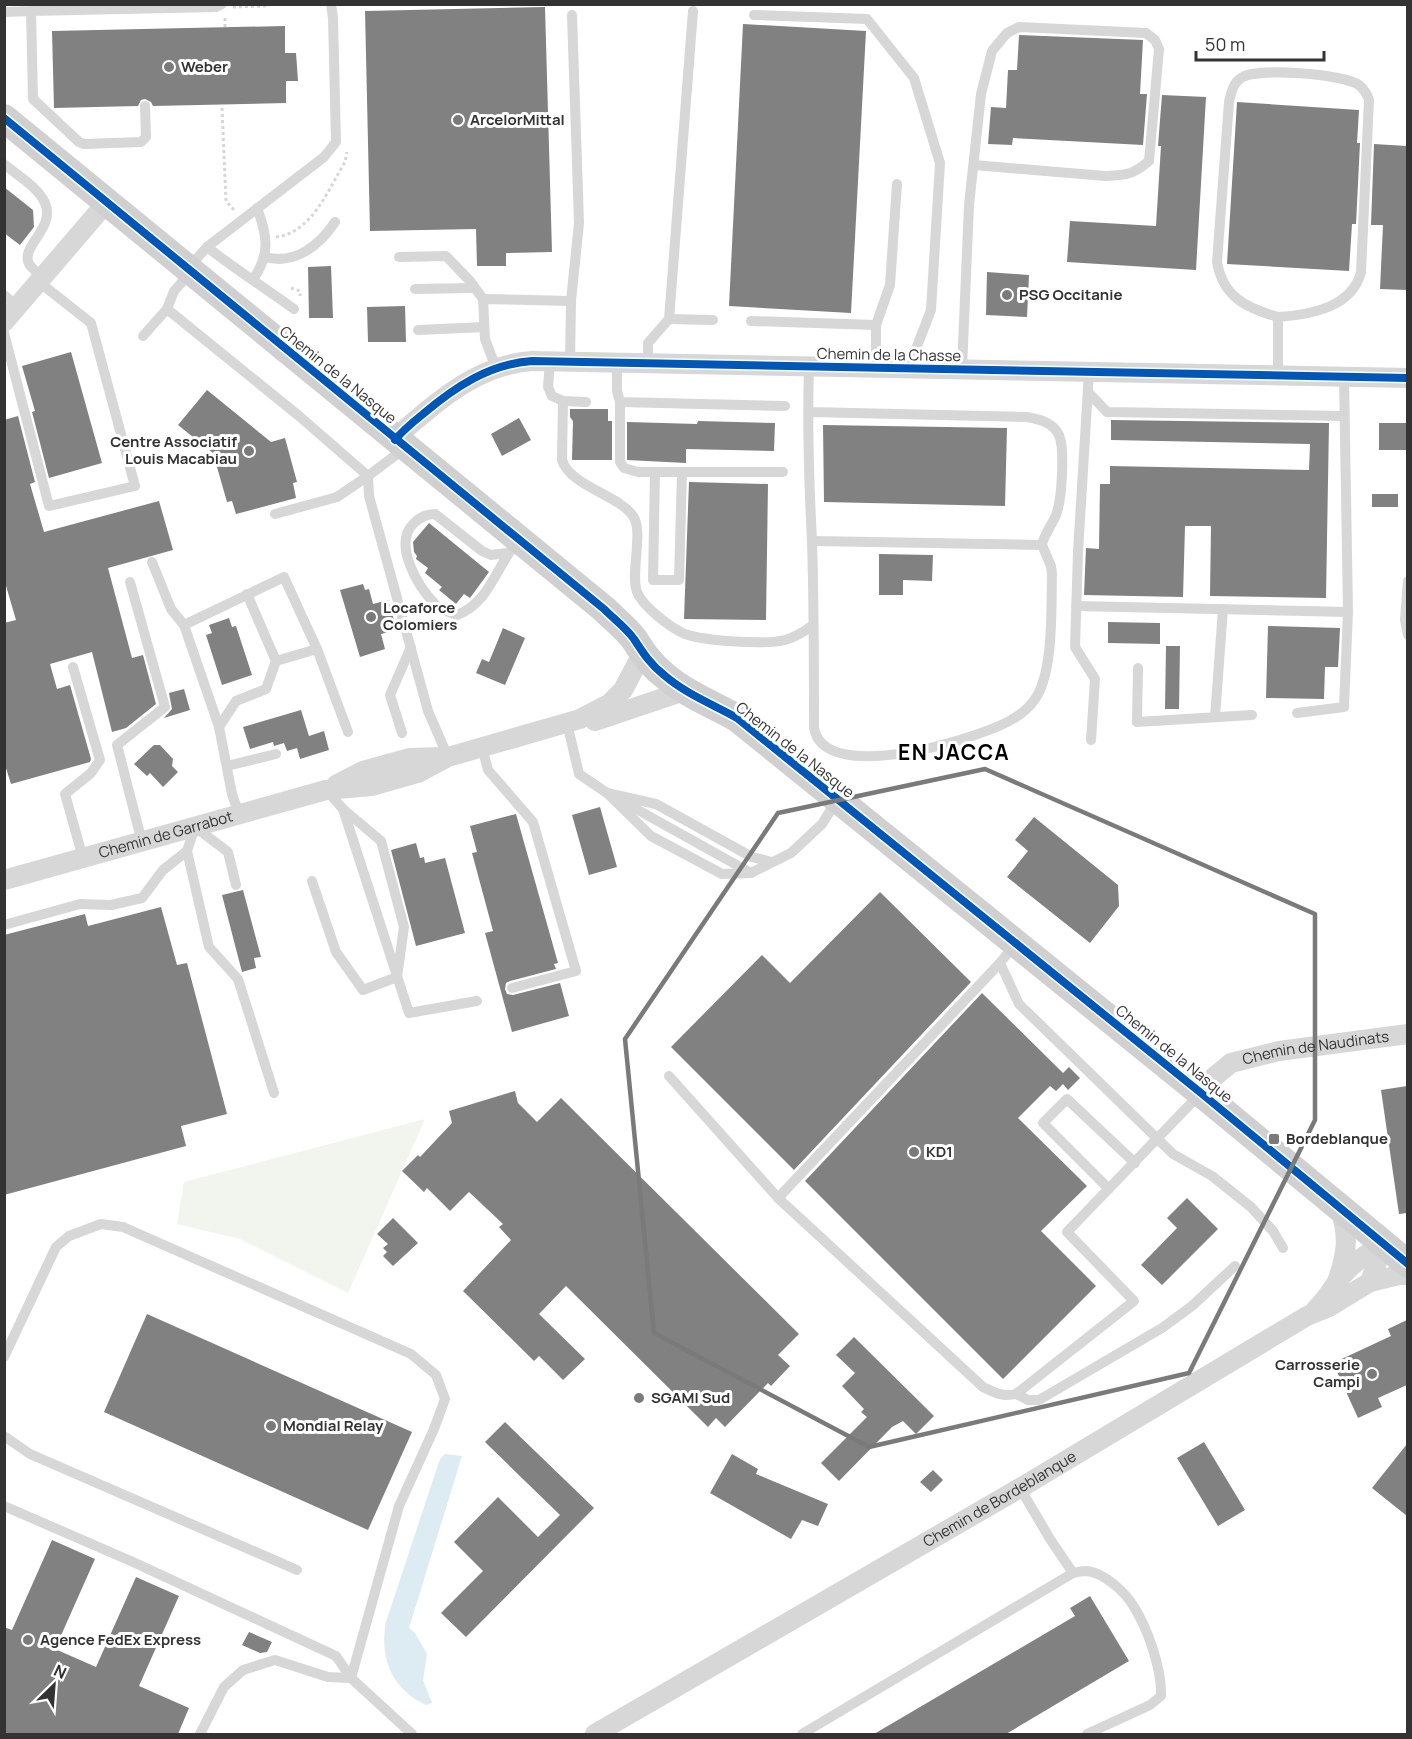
<svg xmlns="http://www.w3.org/2000/svg" width="1412" height="1739" viewBox="0 0 1412 1739" font-family="Manrope,sans-serif">
  <style>
    .green { fill: #f1f5ed }
    .water { fill: #ddebf3 }
    .building { fill: #818181 }
    .lines { fill: none; stroke-linecap: round; stroke-linejoin: round }
    .path { stroke: #d6d6d6; stroke-width: 3; stroke-dasharray: 3 3; stroke-linecap: butt }
    .lane { stroke: #d7d7d7; stroke-width: 10 }
    .street { stroke: #d7d7d7; stroke-width: 20 }
    .secondary { stroke: #d0d0d0; stroke-width: 28 }
    .cycleway-casing { stroke: #fff; stroke-width: 11 }
    .cycleway { stroke: #0057b8; stroke-width: 8 }
    .marked { fill: none; stroke: #7a7a7a; stroke-width: 4.5; stroke-linejoin: round }
    .poi-dot { fill: #7a7a7a; stroke: #fff; stroke-width: 2 }
    .labels { text-anchor: middle; stroke-width: 6; stroke-linejoin: round; paint-order: stroke }
    .poi-label { font-size: 15px; font-weight: bold; fill: #333; stroke: #fff; text-anchor: start }
    .street-label { font-size: 15px; fill: #333; stroke: #fff }
    .district-label { font-size: 21px; font-weight: bold; letter-spacing: 1.5px; fill: #000; stroke: #fff }
  </style>
  <rect width="100%" height="100%" fill="#fff"/>
  <path class="green" d="M425,1119l-77,174 -108,-54 -63,-15 7,-42z"/>
  <path class="water" d="M445,1454l17,2 -53,172 6,5 12,21 -4,26 9,23 -6,2c-34,-16 -47,-47 -40,-83l54,-163z"/>
  <g class="building">
    <path d="M545,7l7,245 -46,1v13h-29l-1,-37 -106,2 -5,-220z"/>
    <path d="M743,24l123,7 -15,282 -122,-7z"/>
    <path d="M285,26v27h11l2,28h-12v22l-133,3 -2,-4 -6,-3 -4,1 -3,6 -84,2 -2,-77z"/>
    <path d="M1019,35l124,5 -3,54h7l-4,51 -130,-7 -1,7 -24,-1 3,-37 15,1 2,-38h9z"/>
    <path d="M1162,95l44,2 -10,173 -129,-8 3,-41 86,5 5,-80h-3z"/>
    <path d="M1237,102l122,8 -2,33h3l-4,81h-4l-3,47 -122,-7z"/>
    <path d="M1374,144l33,2v144l-27,-1 3,-64h-12z"/>
    <path d="M4,187l29,23 1,17 -14,18 -16,-12z"/>
    <path d="M331,266l2,52h-24l-1,-51z"/>
    <path d="M987,272l42,3 -2,42 -41,-2z"/>
    <path d="M405,306l1,36h-38l-1,-35z"/>
    <path d="M71,352l31,111 -53,15 -17,-66 3,-1 -13,-45z"/>
    <path d="M207,390l64,52 14,-4 12,44 -4,1 3,15 -60,16 -4,-13 -5,1 -14,-49 -35,-28z"/>
    <path d="M570,409h38v12h4v39h-40l1,-39 -3,-4z"/>
    <path d="M18,416l17,66 -5,2 14,48 115,-31 14,49 -65,18 24,90 11,-3 13,49 -30,24 -14,4 -20,-80 -42,12 7,25 13,-4 21,74 -1,3 -79,22 -7,-22v-139l12,-3 -12,-41v-159z"/>
    <path d="M519,418l12,22 -29,16 -11,-22z"/>
    <path d="M1111,420l218,3 -3,175 -116,-2 1,-70h-26l-2,71 -99,-2 2,-47 13,1 1,-65h10v-18l199,4 1,-26 -199,-4z"/>
    <path d="M698,421l77,2 -1,28 -88,-2v14l-59,-3v-38l70,2z"/>
    <path d="M1379,423h28l-1,27h-27z"/>
    <path d="M823,425l184,3 -2,78 -181,-4z"/>
    <path d="M689,482l79,2 -2,136 -82,-1z"/>
    <rect x="1372" y="494" width="26" height="13"/>
    <path d="M429,523l60,49 -19,26 -6,-4 -8,10 -17,-14 3,-3 -17,-14 3,-5 -12,-9 1,-3 -3,-4 -1,-10z"/>
    <path d="M879,554l54,1 -1,26 -29,-1v15h-24z"/>
    <path d="M363,584l2,6 4,-1 4,15 15,-4 9,30 -16,4 4,15 -25,8 -20,-67z"/>
    <path d="M229,618l3,9 4,-1 16,49 -30,10 -16,-50 6,-2 -3,-8z"/>
    <path d="M1108,622l52,1v21l-52,-1z"/>
    <path d="M1268,626l72,2 -2,39h-13l-1,32 -58,-1z"/>
    <path d="M503,628l22,10 -20,47 -29,-12 6,-14 7,3z"/>
    <path d="M1166,646h14l-1,63h-14z"/>
    <path d="M184,689l6,21 -26,8 8,-9 -3,-16z"/>
    <path d="M301,710l8,26 15,-5 5,19 -29,9 -3,-11 -10,3 -3,-8 -10,3 -1,-4 -23,7 -7,-22z"/>
    <path d="M154,745h6l13,14 -1,7 6,6 -15,15 -13,-14 -3,3 -13,-12z"/>
    <path d="M600,807l17,60 -28,8 -17,-60z"/>
    <path d="M516,814l42,149 -4,1 2,5 -46,12 -4,2 -1,6 2,5 6,1 47,-12 9,33 -57,16 -27,-99 8,-2 -21,-78 5,-1 -7,-26z"/>
    <path d="M1034,817l84,68 1,21 -29,37 -83,-66 21,-26 -13,-11z"/>
    <path d="M416,843l4,15 4,-1 1,6 20,-5 20,75 -49,13 -25,-96z"/>
    <path d="M243,890l18,67 -7,1 2,10 -14,4 -20,-77z"/>
    <path d="M880,892l91,90 -177,188 -123,-123 91,-92 28,28z"/>
    <path d="M161,907l16,58 10,-2 40,151 -46,12 5,20 -182,49v-260l81,-21 3,12z"/>
    <path d="M982,993l81,80 6,-6 11,11 -12,12 -5,-6 -7,7 -6,-5 -32,32 69,68 -46,45 55,55 -93,93 -198,-198z"/>
    <path d="M1407,1086v127l-8,1 -18,-124z"/>
    <path d="M515,1091l3,12 19,19 24,-24 238,236 -21,21 12,11 -19,20 -3,-3 -43,44 -9,-9 -8,9 -142,-141 -27,28 46,45 -22,21 -24,-24 -5,5 -71,-70 48,-51 -12,-13 4,-3 -34,-32 -19,19 -23,-23 -3,4 -22,-21 16,-16 2,2 32,-34 -3,-12z"/>
    <path d="M1187,1198l31,31 -56,56 -21,-20 36,-37 -10,-10z"/>
    <path d="M393,1218l25,25 -25,23 -10,-10 4,-4 -4,-4 5,-4 -11,-10z"/>
    <path d="M147,1314l265,118 -44,98 -264,-118z"/>
    <path d="M1407,1320v65l-29,13 4,9 -24,11 -25,-55 58,-27 -3,-7z"/>
    <path d="M854,1337l80,79 -18,18 -13,-13 -11,6 -53,54 -18,-18 46,-46 -6,-5 3,-3 -22,-23 13,-13 -19,-18z"/>
    <path d="M505,1422l89,86 -128,129 -25,-24 42,-42 -29,-29 44,-45 40,40 22,-22 -75,-73z"/>
    <path d="M1204,1442l41,68 -27,16 -41,-68z"/>
    <path d="M1407,1444v72l-35,-28z"/>
    <path d="M732,1454l26,15 -2,5 72,30 -10,22 -16,-6 -11,19 -81,-46z"/>
    <path d="M933,1470l10,10 -12,12 -11,-10z"/>
    <path d="M52,1540l43,19 -40,90 41,18 40,-90 43,19 -40,90 50,22 -11,26h-174v-107l8,3z"/>
    <path d="M1090,1596l39,65 -123,73h-132l201,-118 -5,-8z"/>
    <path d="M249,1632l23,10 -5,10 -7,1 -18,-8z"/>
  </g>
  <g class="lines">
    <g class="path">
      <path d="M233,7l32,-1 2,-2"/>
      <path d="M225,18v9"/>
      <path d="M222,108l4,93 9,10"/>
      <path d="M276,237c36,-4 53,-49 69,-75l2,-10"/>
      <path d="M291,288l9,3v5"/>
    </g>
    <g class="lane">
      <path d="M4,12l27,-1"/>
      <path d="M754,15l113,4 47,59 26,85 -9,147 -15,39v19"/>
      <path d="M145,106l1,31 -5,5 -57,2 -5,-2 -46,-43 -2,-88 185,-4 6,-3"/>
      <path d="M4,164c13,11 34,23 41,39 11,25 -25,43 -16,61 3,5 9,9 14,13"/>
      <path d="M207,247l117,-90 12,-15 -3,-124 -2,-14"/>
      <path d="M265,257c30,8 54,-11 70,-35"/>
      <path d="M399,257l47,-1 24,25 13,18"/>
      <path d="M189,267l18,-20c28,22 58,41 87,62"/>
      <path d="M253,279c18,-24 14,-45 4,-71"/>
      <path d="M415,289l58,-1"/>
      <path d="M4,295l13,11"/>
      <path d="M571,301l8,-78 -7,-208"/>
      <path d="M167,309l132,107 69,60 37,-28"/>
      <path d="M669,319l44,1"/>
      <path d="M751,321l125,4"/>
      <path d="M418,330l66,-3"/>
      <path d="M4,333l45,173 86,-20 -44,-163 -52,-41"/>
      <path d="M143,336l24,-27 7,-18 17,-19"/>
      <path d="M550,362l-2,25 4,9 11,5 23,1"/>
      <path d="M617,363v28l3,11 165,4"/>
      <path d="M648,364v-21l21,-24 24,-308"/>
      <path d="M496,368l-11,-29 -2,-40 88,2 -1,61"/>
      <path d="M876,368v-43l14,-40 7,-101"/>
      <path d="M962,369l7,-164 12,-111 11,-43 15,-18 12,-6 127,6 9,7 4,9 -10,112c-16,14 -23,14 -44,15l-131,-11"/>
      <path d="M1089,372l-11,180 -3,95 20,32 -4,61"/>
      <path d="M1278,376v-59c31,-2 74,-9 83,-45l8,-172c-2,-6 -5,-11 -10,-15 -15,-11 -103,-18 -118,-7 -8,5 -10,15 -12,24l-12,160c6,35 29,46 61,55"/>
      <path d="M1344,377l4,235"/>
      <path d="M1088,392l19,20 237,4"/>
      <path d="M563,401l-1,59c8,26 57,35 71,56 11,15 -3,57 4,76 6,15 34,36 48,42 20,7 80,11 100,6 11,-3 20,-9 28,-15"/>
      <path d="M620,402v60l4,6 14,4h145"/>
      <path d="M809,412l218,5c11,2 26,5 32,18 6,14 3,65 -3,80 -4,10 -12,19 -14,30l9,21 1,8c-1,33 2,98 -17,125 -6,9 -15,16 -24,21 -31,18 -187,67 -197,8 0,-62 0,-125 -2,-187 -3,-58 -5,-116 -3,-174"/>
      <path d="M655,472l-2,108h26l3,-108"/>
      <path d="M275,514l62,-17 31,-21 1,20 59,215 20,46"/>
      <path d="M812,541l230,4"/>
      <path d="M507,553l-16,2 -9,-4 -47,-37c-9,0 -15,3 -21,9 -22,21 4,64 22,82 6,5 14,8 21,10 33,-12 40,-51 61,-74"/>
      <path d="M152,562l19,47 13,16"/>
      <path d="M1408,581l-3,39 3,15"/>
      <path d="M130,582l35,125 -48,38 25,97"/>
      <path d="M247,594l29,67"/>
      <path d="M1076,606l272,6 -4,95 -47,6"/>
      <path d="M73,667l27,93 -9,13 -26,21 18,64"/>
      <path d="M1138,668l-1,54 115,-7"/>
      <path d="M1215,717l8,-108"/>
      <path d="M567,723l12,51 28,19 44,43 71,38 29,-1 40,-20 31,-29 15,-24"/>
      <path d="M219,727l-35,-102 100,-48 33,72"/>
      <path d="M402,733l-12,-38 21,-48"/>
      <path d="M482,747l6,23 45,52 43,149 -64,17"/>
      <path d="M227,766l49,-12"/>
      <path d="M326,790l17,19 66,204 68,-12"/>
      <path d="M607,793l49,11 96,53 20,5"/>
      <path d="M620,800l131,73"/>
      <path d="M239,814l-7,-20 -13,-67 17,-26 30,-12 10,-28 41,-12 31,83"/>
      <path d="M312,881l24,71 27,38 34,-13 7,-50 -23,-86 -38,-32"/>
      <path d="M236,885l-8,-33 -33,-25 -8,24 22,96 29,32 36,114"/>
      <path d="M4,925l76,-21 31,1 31,-7 21,-28 24,-19"/>
      <path d="M1015,944l-15,19 -222,235 205,189c12,6 20,10 33,7l118,-93 -67,-69 134,-139"/>
      <path d="M1000,963l19,41 154,150 39,22 39,31 22,24 10,17"/>
      <path d="M669,1076l109,122"/>
      <path d="M1109,1189l-66,-66 24,-24 68,64"/>
      <path d="M4,1357l52,-110 13,-11 32,-12 22,3 288,127 25,21 9,24 -11,30 -35,77 -48,172 -23,-1 -53,-17 -32,10 -19,17 -24,47"/>
      <path d="M1016,1394l12,6h11l123,-72 30,-22 43,-40"/>
      <path d="M4,1436l26,18 267,116"/>
      <path d="M1020,1488l30,51 23,34"/>
      <path d="M4,1506l129,56 203,94 15,22 61,56"/>
      <path d="M802,1734l271,-161c4,-1 10,-2 14,-2 18,2 39,22 47,36 14,22 28,63 27,89l-11,9 -63,29"/>
    </g>
    <g class="street">
      <path d="M4,322l103,-120"/>
      <path d="M395,440c8,-10 18,-18 28,-26 32,-27 66,-50 109,-53l876,17"/>
      <path d="M595,721l89,-30"/>
      <path d="M336,785l27,-14 47,-13 33,-1"/>
      <path id="s1" d="M4,880l322,-90 46,-4 46,-13 30,-16 132,-38 29,-15 14,-14 19,-36"/>
      <path id="s2" d="M1201,1093l13,-16 17,-14 48,-12 129,-17"/>
      <path d="M1338,1279c9,-27 11,-42 2,-70"/>
      <path d="M1370,1282l29,-7h9"/>
      <path d="M1316,1309c10,-9 14,-17 21,-27 11,-15 29,-29 46,-37"/>
      <path id="s3" d="M595,1734l425,-246 287,-172 22,-9 41,-25 13,-37"/>
    </g>
    <path class="secondary" d="M4,118l600,491c10,10 22,19 30,30 9,14 17,26 30,36 22,19 48,29 73,43l464,375 207,171"/>
    <defs>
      <g id="cycleway">
        <path d="M4,118l600,491c10,10 22,19 30,30 9,14 17,26 30,36 22,19 48,29 73,43l464,375 207,171"/>
        <path d="M395,440c8,-10 18,-18 28,-26 32,-27 66,-50 109,-53l876,17"/>
      </g>
    </defs>
    <use href="#cycleway" class="cycleway-casing"/>
    <use href="#cycleway" class="cycleway"/>
  </g>
  <path class="marked" d="M985,769l330,145v206l-126,253 -320,74 -215,-114 -29,-294 153,-226z"/>
  <g class="poi-dot">
    <circle cx="169" cy="67" r="6"/>
    <circle cx="458" cy="120" r="6"/>
    <circle cx="1007" cy="295" r="6"/>
    <circle cx="249" cy="451" r="6"/>
    <circle cx="371" cy="617" r="6"/>
    <rect x="1268" y="1133" width="12" height="12" rx="3"/>
    <circle cx="914" cy="1152" r="6"/>
    <circle cx="1372" cy="1374" r="6"/>
    <circle cx="639" cy="1398" r="6"/>
    <circle cx="271" cy="1426" r="6"/>
    <circle cx="28" cy="1640" r="6"/>
  </g>
  <g class="labels">
    <g class="poi-label">
      <text x="181" y="72">Weber</text>
      <text x="470" y="125">ArcelorMittal</text>
      <text x="1019" y="300">PSG Occitanie</text>
      <text x="237" y="447" text-anchor="end">Centre Associatif<tspan x="237" dy="17">Louis Macabiau</tspan></text>
      <text x="383" y="613">Locaforce<tspan x="383" dy="17">Colomiers</tspan></text>
      <text x="1286" y="1144">Bordeblanque</text>
      <text x="926" y="1157">KD1</text>
      <text x="1360" y="1370" text-anchor="end">Carrosserie<tspan x="1360" dy="17">Campi</tspan></text>
      <text x="651" y="1403">SGAMI Sud</text>
      <text x="283" y="1431">Mondial Relay</text>
      <text x="40" y="1645">Agence FedEx Express</text>
    </g>
    <g class="street-label">
      <text transform="translate(889 355) rotate(1)" y="5">Chemin de la Chasse</text>
      <text transform="translate(338 375) rotate(39)" y="5">Chemin de la Nasque</text>
      <text transform="translate(795 750) rotate(38)" y="5">Chemin de la Nasque</text>
      <text dy="5" stroke="none"><textPath href="#s1" startOffset="168">Chemin de Garrabot</textPath></text>
      <text dy="5" stroke="none"><textPath href="#s2" startOffset="129">Chemin de Naudinats</textPath></text>
      <text transform="translate(1174 1054) rotate(39)" y="5">Chemin de la Nasque</text>
      <text dy="5" stroke="none"><textPath href="#s3" startOffset="468">Chemin de Bordeblanque</textPath></text>
    </g>
    <g class="district-label">
      <text x="954" y="760">EN JACCA</text>
    </g>
  </g>
  <rect width="1412" height="1739" fill="none" stroke="#333333" stroke-width="12"/>
  <g transform="translate(54 1685) rotate(25)" stroke="#ffffff" stroke-width="4.5" paint-order="stroke">
  <path d="M0-4.5L10 22L0 15L-10 22Z" fill="#333333"/>
  <text y="-9" font-size="16" font-weight="bold" text-anchor="middle" fill="#333333">N</text>
  </g>
  <path d="M1196 51v9h128v-9" fill="none" stroke="#333333" stroke-width="3"/>
  <text x="1205" y="51" font-size="18" fill="#333333" stroke="#ffffff" stroke-width="4.5" paint-order="stroke">50 m</text>
</svg>
